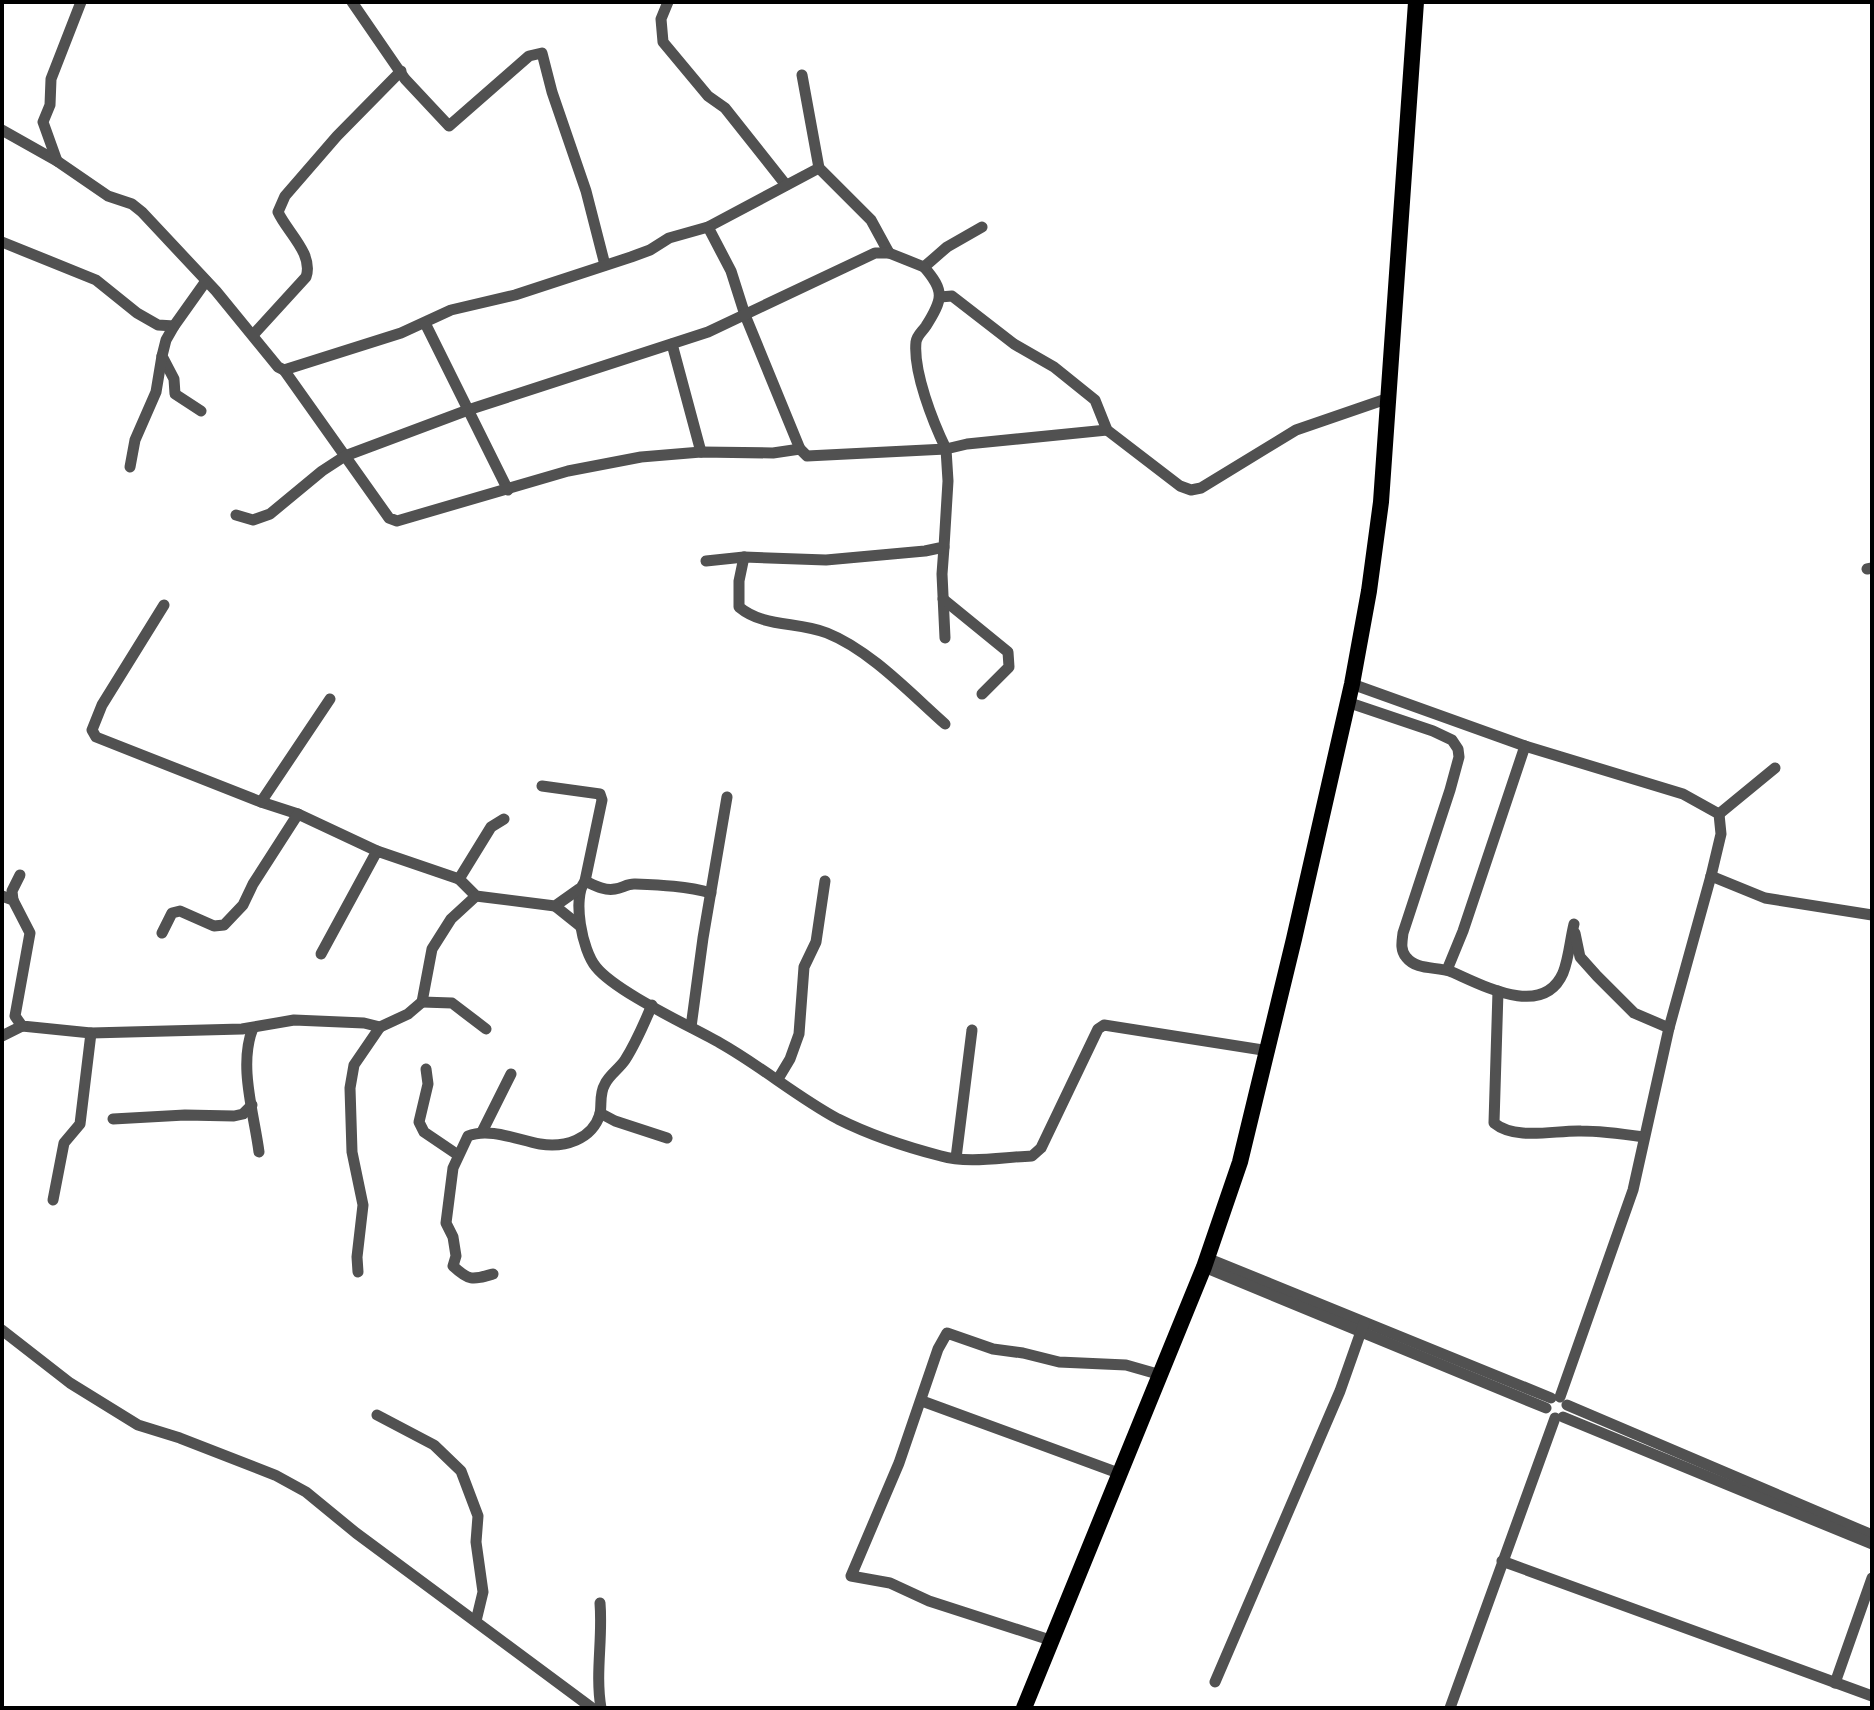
<svg xmlns="http://www.w3.org/2000/svg" width="1874" height="1710" viewBox="0 0 1874 1710" font-family="'Noto Sans',sans-serif">
  <style>
    .lines { fill: none; stroke-linecap: round; stroke-linejoin: round }
    .minor { stroke: #515151; stroke-width: 11 }
    .highway { stroke: #000; stroke-width: 16 }
  </style>
  <rect width="100%" height="100%" fill="#fff"/>
  <g class="lines">
    <g class="minor">
      <path d="M352,2l53,77 44,47 80,-70 13,-3 10,39 34,99 19,74"/>
      <path d="M668,2l-7,17 2,23 45,54 17,12 61,77"/>
      <path d="M802,75l17,93 52,52 18,33"/>
      <path d="M2,130l55,31 51,35 24,8 10,8 74,79 62,76 6,3 117,-37 50,-23 64,-15 116,-38 19,-7 19,-12 39,-11 111,-59"/>
      <path d="M57,161l-14,-39 7,-17 1,-26 30,-77"/>
      <path d="M708,227l23,44 14,44 55,134 7,7 139,-7c-13,-27 -33,-77 -30,-107 1,-7 6,-10 10,-16 17,-27 19,-35 -2,-59l23,-20 35,-20"/>
      <path d="M2,242l94,38 41,33 21,12 16,1 -8,14 -4,16 12,23 1,15 26,17"/>
      <path d="M940,297l12,-1 62,48 40,23 41,33 12,30 73,56 11,4 10,-2 95,-58 93,-32"/>
      <path d="M425,323l83,167"/>
      <path d="M174,326l32,-45"/>
      <path d="M253,335l53,-58c8,-23 -19,-45 -28,-65l7,-16 52,-60 64,-65"/>
      <path d="M672,344l29,108"/>
      <path d="M284,370l105,148 8,3 171,-50 73,-14 60,-5 72,1 27,-4"/>
      <path d="M130,467l5,-27 21,-48 6,-36"/>
      <path d="M236,515l17,5 17,-6 52,-43 23,-15 123,-46 240,-78 167,-79h14l35,14"/>
      <path d="M944,547l-2,27 3,64"/>
      <path d="M744,557l-5,24v26c25,21 59,14 88,26 43,17 84,61 118,91"/>
      <path d="M706,561l38,-4 82,3 99,-9 19,-4 4,-66 -2,-32 21,-5 140,-14"/>
      <path d="M1867,569l5,-1"/>
      <path d="M943,599l65,53 1,15 -27,27"/>
      <path d="M164,605l-62,100 -10,25 4,7 165,65 37,12 79,37"/>
      <path d="M1352,684l173,62 158,48 36,20 2,20 -10,42 -42,152 -36,162 -73,207"/>
      <path d="M1347,702l86,29 19,9 6,9 1,8 -9,33 -47,143c-1,8 -3,17 3,24 11,14 30,9 46,15 30,13 91,47 111,1 6,-15 7,-33 11,-49"/>
      <path d="M542,786l58,8 2,6 -17,81c-13,17 -3,69 11,86 20,25 94,59 124,76 41,23 77,54 118,76 32,16 68,28 103,37 27,8 62,1 91,0l9,-8 57,-119 6,-4 165,26"/>
      <path d="M261,802l69,-103"/>
      <path d="M1719,814l56,-46"/>
      <path d="M504,819l-13,8 -32,52 17,17 79,10 24,-17"/>
      <path d="M1711,876l54,22 107,17"/>
      <path d="M585,881c9,4 19,10 30,8 7,-1 12,-5 19,-5 25,1 53,2 77,9"/>
      <path d="M2,896l11,4 17,33 -15,83 7,10 69,7 151,-4 52,-9 70,3 16,4 28,-13 14,-12 10,-53 19,-30 25,-23"/>
      <path d="M13,900l-1,-9 8,-16"/>
      <path d="M555,906l25,20"/>
      <path d="M162,933l10,-20 8,-2 34,15 10,-1 19,-20 10,-21 45,-70"/>
      <path d="M1575,933l5,24 17,19 37,37 35,15"/>
      <path d="M321,954l56,-103 82,28"/>
      <path d="M1447,970l16,-39 62,-185"/>
      <path d="M1498,991l-4,132c22,18 61,7 87,8 21,0 42,3 63,6"/>
      <path d="M422,1002l30,1 34,26"/>
      <path d="M691,1027l12,-89 24,-141"/>
      <path d="M253,1028c-15,37 1,85 6,124"/>
      <path d="M2,1036l20,-10"/>
      <path d="M426,1069l2,15 -9,38 5,10 34,23"/>
      <path d="M778,1079l12,-20 9,-25 5,-67 12,-25 9,-61"/>
      <path d="M600,1113l15,8 52,17"/>
      <path d="M113,1119l72,-4 49,1 9,-2 9,-9"/>
      <path d="M482,1132l29,-58"/>
      <path d="M956,1158l16,-128"/>
      <path d="M53,1200l11,-57 16,-19 11,-91"/>
      <path d="M1207,1258l344,140"/>
      <path d="M1204,1267l342,141"/>
      <path d="M358,1272l-1,-15 6,-52 -11,-53 -2,-64 4,-23 26,-38"/>
      <path d="M493,1274c-21,6 -24,7 -40,-8l3,-10 -3,-19 -7,-14 7,-55 15,-32c21,-9 50,4 72,8 24,4 52,-4 60,-30 2,-10 -1,-20 5,-30 4,-9 14,-15 20,-24 11,-17 19,-36 27,-55"/>
      <path d="M2,1330l68,53 68,42 42,13 95,37 31,17 50,41 236,175"/>
      <path d="M922,1401l199,73"/>
      <path d="M1567,1405l305,130"/>
      <path d="M377,1415l57,30 27,26 17,45 -2,26 7,50 -7,29"/>
      <path d="M1563,1417l309,127"/>
      <path d="M1502,1561l370,135"/>
      <path d="M600,1603c3,36 -5,70 1,105"/>
      <path d="M1053,1641l-124,-40 -39,-18 -39,-7 48,-113 39,-114 9,-16 46,16 30,4 36,9 67,3 35,10"/>
      <path d="M1215,1682l125,-291 24,-68"/>
      <path d="M1835,1683l37,-105"/>
      <path d="M1450,1708l105,-290"/>
    </g>
    <path class="highway" d="M1024,1708l180,-441 36,-105 54,-223 58,-255 17,-93 12,-89 35,-500"/>
  </g>
  <rect width="1874" height="1710" fill="none" stroke="#000000" stroke-width="8"/>
</svg>
